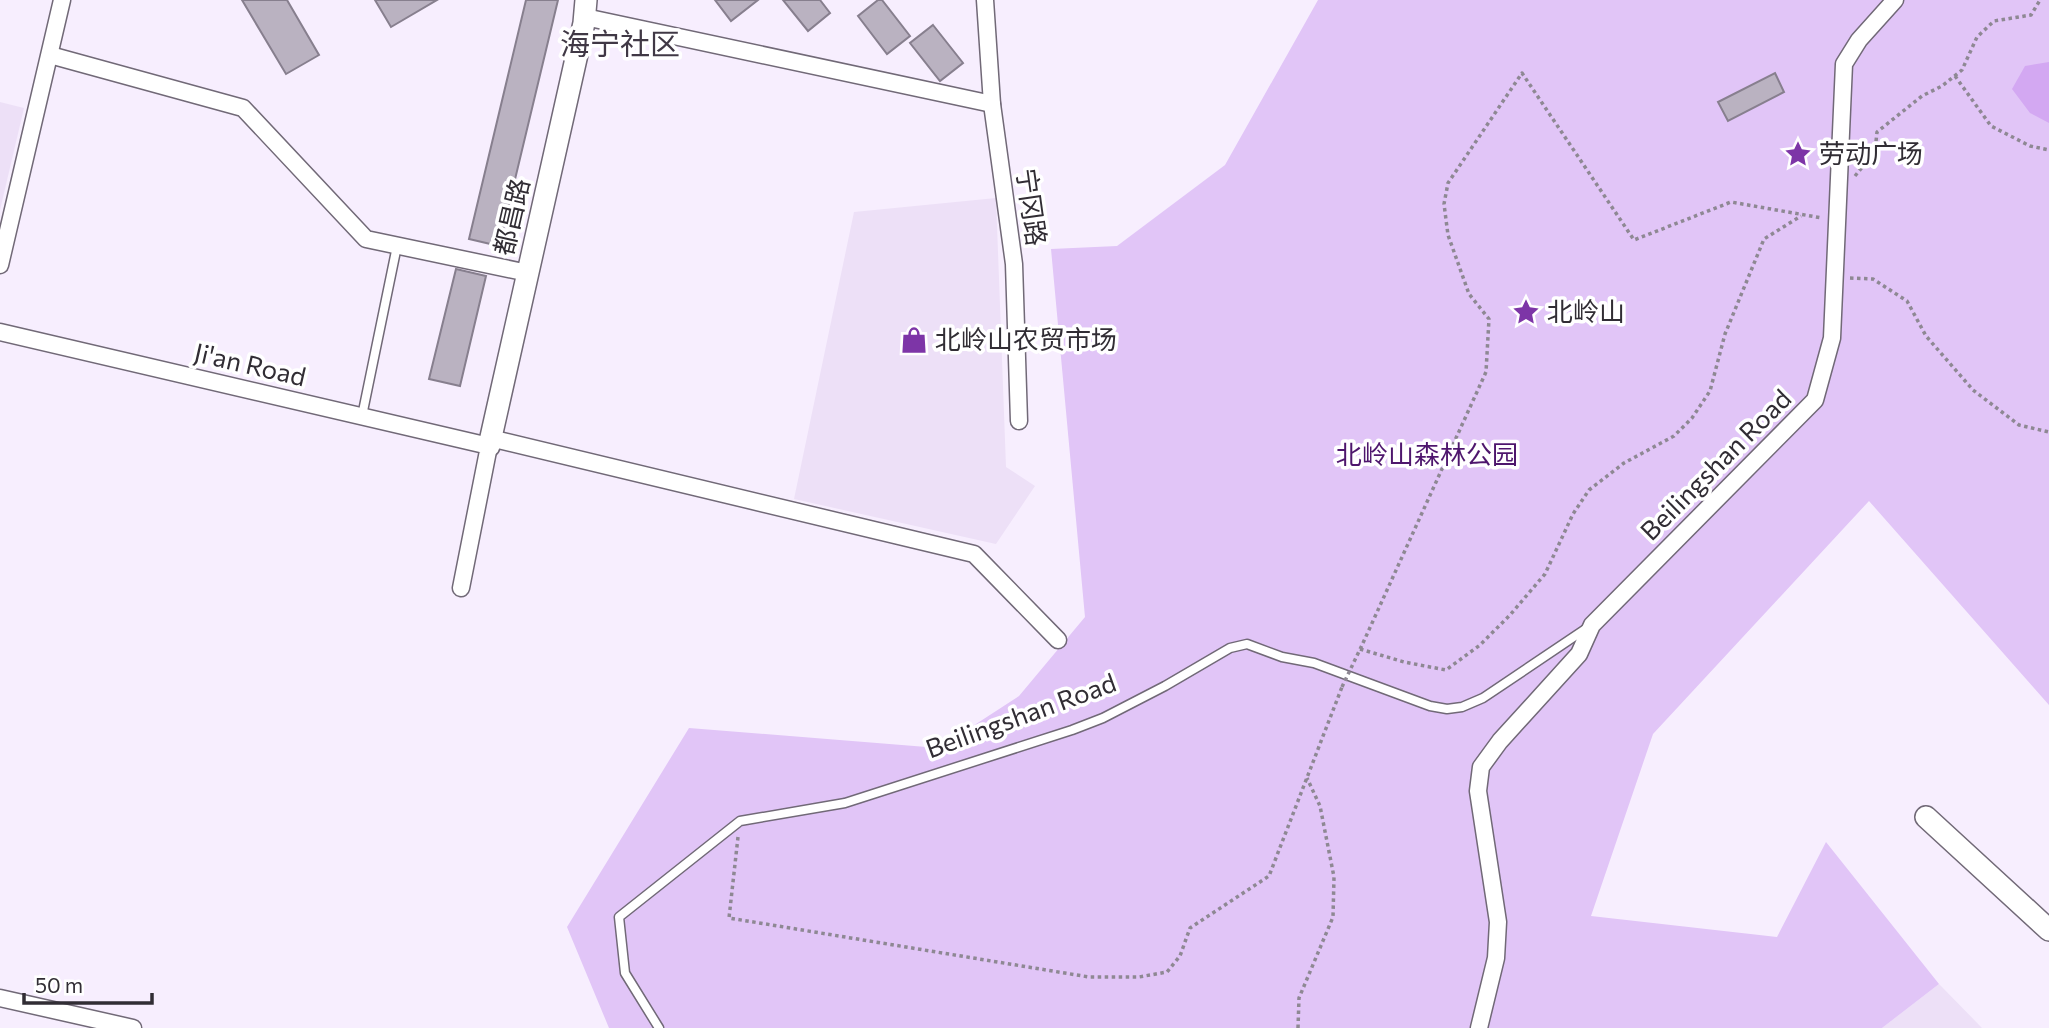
<svg xmlns="http://www.w3.org/2000/svg" width="2049" height="1028" viewBox="0 0 2049 1028" font-family="Commissioner,'Noto Sans SC',sans-serif">
  <style>
    .built { fill: #ede0f7 }
    .green { fill: #e1c5f7 }
    .water { fill: #d3a8f2 }
    .building { fill: #bab2c1; stroke: #877f8e; stroke-width: 2 }
    .lines { fill: none; stroke-linecap: round; stroke-linejoin: round }
    .service-casing { stroke: #716977; stroke-width: 11 }
    .minor-casing { stroke: #716977; stroke-width: 19 }
    .tertiary-casing { stroke: #716977; stroke-width: 24 }
    .path { stroke: #8e8893; stroke-width: 3.5; stroke-dasharray: 3.5 3.5; stroke-linecap: butt }
    .service { stroke: #fff; stroke-width: 8 }
    .minor { stroke: #fff; stroke-width: 16 }
    .tertiary { stroke: #fff; stroke-width: 21 }
    .path-bridge { stroke: #8e8893; stroke-width: 3.5; stroke-dasharray: 3.5 3.5; stroke-linecap: butt }
    .labels { text-anchor: middle; stroke-width: 7; stroke-linejoin: round; paint-order: stroke }
    .poi-label { font-size: 26px; fill: #312d34; stroke: #fff; text-anchor: start }
    .street-label { font-size: 26px; fill: #312d34; stroke: #fff }
    .park-label { font-size: 26px; fill: #4e166d; stroke: #fff }
    .quarter-label { font-size: 30px; fill: #403845; stroke: #fff }
  </style>
  <rect width="100%" height="100%" fill="#f7eefe"/>
  <g class="built">
    <path d="M0,102l24,6 -24,102z"/>
    <path d="M996,198l10,269 29,19 -39,58 -202,-45 60,-287z"/>
    <path d="M1939,984l43,44h-100z"/>
  </g>
  <path class="green" d="M1318,0h731v705l-180,-204 -216,233 -62,182 186,21 49,-95 113,142 -57,44h-1273l-42,-101 122,-199 250,20 80,-52 66,-79 -34,-368 66,-3 108,-81z"/>
  <path class="water" d="M2049,62v61l-19,-10 -18,-24 13,-23z"/>
  <g class="building">
    <path d="M242,0h45l32,55 -33,19z"/>
    <path d="M375,0h62l-46,27z"/>
    <path d="M526,0h32l-59,246 -30,-7z"/>
    <path d="M715,0h43l-27,21z"/>
    <path d="M783,0h37l10,13 -22,18z"/>
    <path d="M878,0h4l28,36 -23,18 -29,-38z"/>
    <path d="M933,25l30,38 -23,18 -30,-38z"/>
    <path d="M1775,73l9,19 -56,29 -10,-19z"/>
    <path d="M456,269l30,7 -26,110 -31,-7z"/>
  </g>
  <g class="lines">
    <defs>
      <g id="service">
        <path d="M362,416l35,-170"/>
        <path d="M659,1028l-34,-55 -6,-56 121,-96 105,-18 227,-73 31,-12 62,-32 65,-38 17,-4 35,13 32,6 116,43 17,3 15,-2 21,-9 104,-70"/>
      </g>
      <g id="minor">
        <path d="M985,0l7,104 22,160 5,157"/>
        <path d="M585,17l407,87"/>
        <path d="M50,55l193,53 123,131 162,34"/>
        <path d="M0,265l62,-265"/>
        <path d="M0,332l489,114 -28,142"/>
        <path d="M490,438l484,116 84,86"/>
        <path d="M0,998l133,30"/>
        <path d="M1479,1028l17,-70 2,-36 -20,-131 3,-24 19,-26 79,-87 13,-29 223,-225 17,-62 12,-274 15,-24 36,-40"/>
      </g>
      <g id="tertiary">
        <path d="M489,446l95,-423 2,-23"/>
        <path d="M1926,817l123,113"/>
      </g>
    </defs>
    <use href="#service" class="service-casing"/>
    <use href="#minor" class="minor-casing"/>
    <use href="#tertiary" class="tertiary-casing"/>
    <g class="path">
      <path d="M1955,76l36,50 39,20 19,4"/>
      <path d="M1855,176l20,-25 2,-19 45,-36 20,-10 20,-16 15,-33 17,-16 37,-6 9,-15"/>
      <path d="M1850,278l23,1 34,22 19,35 47,54 46,35 30,7"/>
      <path d="M1363,643l123,-271 3,-53 -20,-25 -21,-59 -4,-31 4,-21 74,-110 112,167 97,-38 91,16"/>
      <path d="M1360,649l44,13 42,8 34,-25 30,-30 35,-41 28,-60 16,-24 35,-27 50,-27 18,-18 18,-27 15,-57 39,-95 37,-23"/>
      <path d="M738,837l-9,81 360,59h50l28,-5 13,-16 10,-28 79,-52 73,-189"/>
      <path d="M1298,1028l1,-30 34,-81 1,-40 -14,-71 -13,-28"/>
    </g>
    <use href="#service" class="service"/>
    <use href="#minor" class="minor"/>
    <use href="#tertiary" class="tertiary"/>
    <path class="path-bridge" d="M1342,687l21,-44"/>
  </g>
  <defs>
    <symbol id="sight-bare" viewBox="-9 -9 18 18"><path d="M0-6L1.8-2.2L6-1.7L2.9 1.2L3.7 5.4L0 3.3L-3.7 5.4L-2.9 1.2L-6-1.7L-1.8-2.2Z" fill="#7d35a7" stroke="#fff" stroke-width="2.5" paint-order="stroke"/></symbol>
    <symbol id="shop-bare" viewBox="-9 -9 18 18"><path d="M-5-2.5h2.3a2.7 3.5 0 0 1 5.4 0H5L5.5 6h-11ZM-1.5-2.5h3a1.5 2.3 0 0 0-3 0Z" fill="#7d35a7" stroke="#fff" stroke-width="2.5" paint-order="stroke"/></symbol>
  </defs>
  <g fill-rule="evenodd">
    <use href="#sight-bare" x="1779" y="135" width="38" height="38"/>
    <use href="#sight-bare" x="1507" y="293" width="38" height="38"/>
    <use href="#shop-bare" x="895" y="321" width="38" height="38"/>
  </g>
  <g class="labels">
    <g class="poi-label">
      <text x="1819" y="163">劳动广场</text>
      <text x="1547" y="321">北岭山</text>
      <text x="935" y="349">北岭山农贸市场</text>
    </g>
    <g class="street-label">
      <text transform="translate(1031 207) rotate(82)" y="9">宁冈路</text>
      <text transform="translate(512 217) rotate(-77)" y="9">都昌路</text>
      <text transform="translate(250 365) rotate(13)" y="9">Ji'an Road</text>
      <text transform="translate(1716 465) rotate(-45)" y="9">Beilingshan Road</text>
      <text transform="translate(1021 716) rotate(-20)" y="9">Beilingshan Road</text>
    </g>
    <g class="park-label">
      <text x="1427" y="464">北岭山森林公园</text>
    </g>
    <g class="quarter-label">
      <text x="620" y="55">海宁社区</text>
    </g>
  </g>
  <path d="M24 993v10h128v-10" fill="none" stroke="#312d34" stroke-width="3.5"/>
  <text x="35" y="993" font-size="21" fill="#312d34" stroke="#ffffff" stroke-width="5" paint-order="stroke">50 m</text>
</svg>
